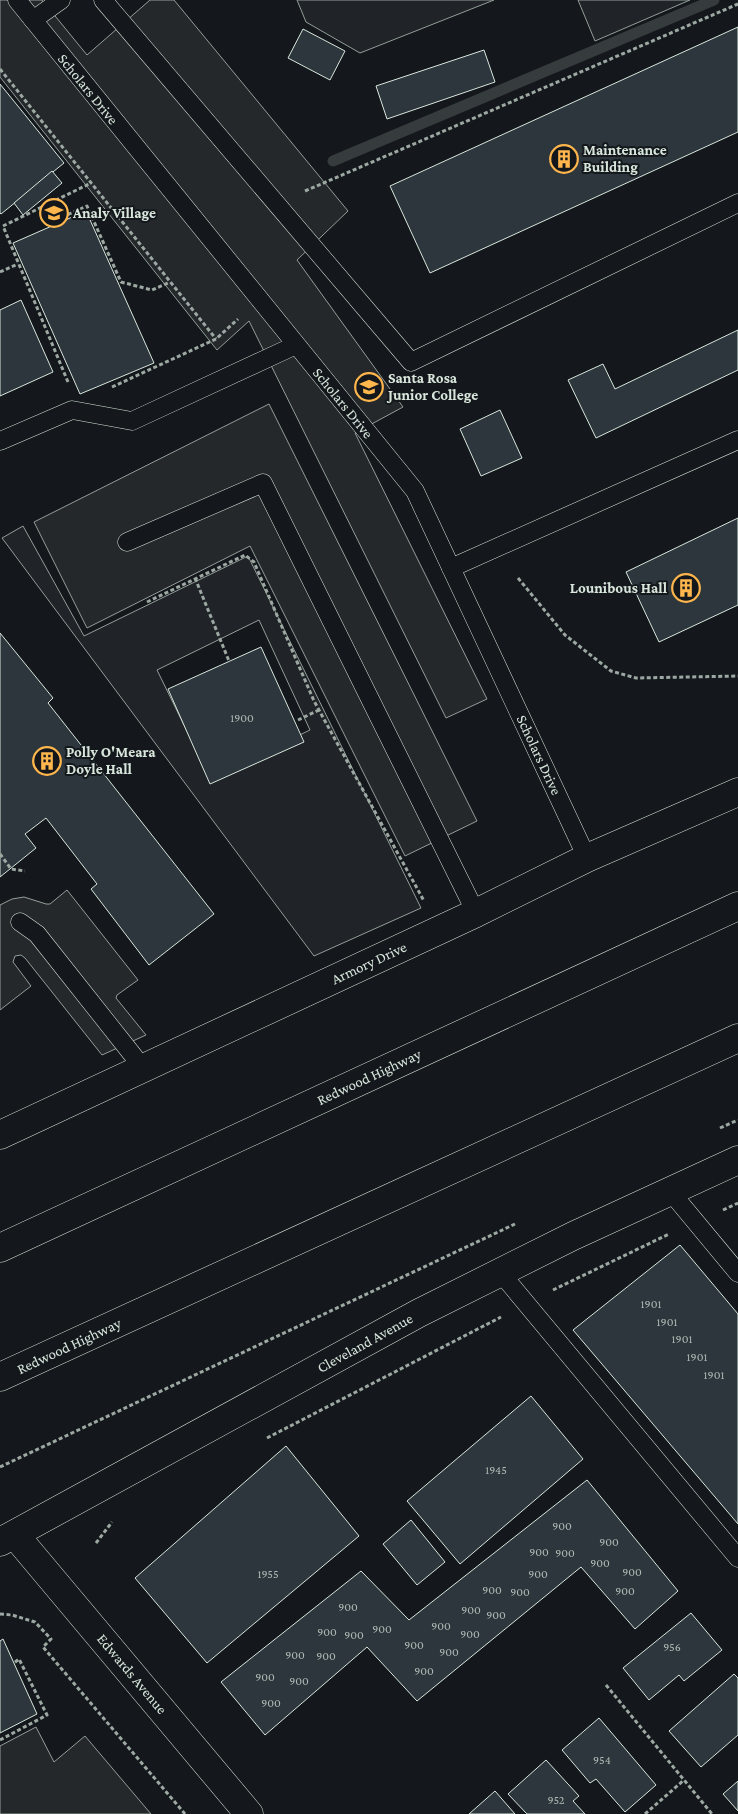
<svg xmlns="http://www.w3.org/2000/svg" width="738" height="1814" viewBox="0 0 738 1814" font-family="'Crimson Pro',serif">
  <style>
    .green { fill: #202428; stroke: #939e99; fill-rule: evenodd }
    .parking { fill: #24282b; stroke: #939e99 }
    .lines { fill: none; stroke-linecap: round; stroke-linejoin: round }
    .stream { stroke: #363b3e; stroke-width: 11 }
    .building { fill: #2c363c; stroke: #d8e6dc }
    .lane-casing { stroke: #d8e6dc; stroke-width: 19 }
    .street-casing { stroke: #d8e6dc; stroke-width: 29 }
    .secondary-casing { stroke: #d8e6dc; stroke-width: 29 }
    .highway-casing { stroke: #d8e6dc; stroke-width: 29 }
    .path { stroke: #9da8a2; stroke-width: 3; stroke-dasharray: 4 2.5; stroke-linecap: butt }
    .lane { stroke: #14181c; stroke-width: 18 }
    .street { stroke: #14181c; stroke-width: 28 }
    .secondary { stroke: #14181c; stroke-width: 28 }
    .highway { stroke: #14181c; stroke-width: 28 }
    .labels { text-anchor: middle; stroke-width: 4; stroke-linejoin: round; paint-order: stroke }
    .number-label { font-size: 12px; fill: #adbab4 }
    .street-label { font-size: 15px; fill: #d8e6dc; stroke: #14181c }
    .poi-label { font-size: 15px; font-weight: bold; fill: #d8e6dc; stroke: #14181c; text-anchor: start }
  </style>
  <rect width="100%" height="100%" fill="#14181c"/>
  <g class="green">
    <path d="M297,0h197l-134,53 -54,-31z"/>
    <path d="M578,0h112l-95,41z"/>
    <path d="M23,526l61,110 164,-80 173,352 -107,48 -312,-418zM259,620l51,110 -100,48 -53,-108z"/>
  </g>
  <g class="parking">
    <path d="M0,0h42l45,55 63,-55h24l174,211 -51,49 106,147 -48,26 132,266 -41,19 -197,-397 -32,29 -217,-273z"/>
    <path d="M269,404l208,417 -72,35 -155,-310 -163,82 -53,-106z"/>
    <path d="M67,890l71,90 -21,15 -1,3 30,37 -44,20 -77,-97 -4,-3 -6,1 -2,6 18,24 -31,24v-105l12,-6 12,-2 22,7h4z"/>
    <path d="M36,1727l18,35 31,-26 66,78h-151v-68z"/>
  </g>
  <g class="lines">
    <path class="stream" d="M333,161l381,-161"/>
  </g>
  <g class="building">
    <path d="M738,27v105l-308,141 -40,-87z"/>
    <path d="M303,29l42,22 -15,29 -42,-22z"/>
    <path d="M484,50l11,32 -108,37 -11,-33z"/>
    <path d="M0,84l64,79 -63,51 -1,-1z"/>
    <path d="M52,171l10,12 -39,32 -9,-12z"/>
    <path d="M86,211l68,152 -74,31 -67,-151z"/>
    <path d="M21,300l32,72 -53,24v-86z"/>
    <path d="M738,330v40l-142,68 -28,-58 35,-16 12,25z"/>
    <path d="M500,410l22,48 -41,18 -21,-47z"/>
    <path d="M738,518v87l-79,37 -33,-70z"/>
    <path d="M0,633l53,65 -5,5 166,211 -65,51 -58,-76 6,-5 -51,-66 -21,16 11,14 -36,29z"/>
    <path d="M261,647l43,95 -94,42 -42,-95z"/>
    <path d="M680,1245l58,69v210l-165,-194z"/>
    <path d="M531,1396l52,63 -123,105 -53,-63z"/>
    <path d="M286,1446l73,90 -152,127 -72,-85z"/>
    <path d="M587,1480l91,111 -43,38 -54,-62 -164,134 -50,-54 -102,88 -44,-53 140,-111 48,49z"/>
    <path d="M411,1520l34,42 -28,23 -34,-41z"/>
    <path d="M691,1613l31,37 -38,31 -5,-6 -30,25 -26,-32z"/>
    <path d="M3,1639l34,75 -37,19v-92z"/>
    <path d="M734,1674l4,4v57l-37,32 -32,-36z"/>
    <path d="M599,1718l57,67 -31,27 -29,-33 -6,4 -28,-33z"/>
    <path d="M546,1760l33,36 -6,5 12,13h-58l-19,-20z"/>
    <path d="M738,1781v30l-15,-17z"/>
    <path d="M495,1791l20,23h-46z"/>
  </g>
  <g class="lines">
    <defs>
      <g id="lane">
        <path d="M17,0l398,491 172,367"/>
        <path d="M103,0l308,362 327,-159"/>
        <path d="M33,20l28,-20"/>
        <path d="M0,441l72,-31 60,11 164,-76"/>
        <path d="M127,542l136,-59 213,430"/>
        <path d="M451,568l287,-128"/>
        <path d="M20,922l17,12 106,134"/>
        <path d="M670,1191l68,82"/>
        <path d="M500,1272l238,286"/>
      </g>
      <g id="street">
        <path d="M0,1135l476,-222 111,-55 151,-66"/>
        <path d="M15,1535l234,279"/>
      </g>
      <path id="secondary" d="M0,1542l419,-229 154,-77 165,-76"/>
      <g id="highway">
        <path d="M0,1248l738,-342"/>
        <path d="M0,1377l738,-339"/>
      </g>
    </defs>
    <use href="#lane" class="lane-casing"/>
    <use href="#street" class="street-casing"/>
    <use href="#secondary" class="secondary-casing"/>
    <use href="#highway" class="highway-casing"/>
    <g class="path">
      <path d="M0,69l216,270"/>
      <path d="M305,191l433,-187"/>
      <path d="M53,202l7,16 27,-12 34,76 31,8 18,-8"/>
      <path d="M0,272l18,-8"/>
      <path d="M68,382l-65,-156 88,-43"/>
      <path d="M112,387l104,-48 22,-20"/>
      <path d="M195,578l34,83"/>
      <path d="M518,578l47,57 46,36 25,7 102,-2"/>
      <path d="M147,602l98,-47 9,7 60,139 110,200"/>
      <path d="M298,720l21,-10"/>
      <path d="M0,854l11,15 14,2"/>
      <path d="M720,1128l18,-8"/>
      <path d="M723,1210l15,-7"/>
      <path d="M553,1290l116,-56"/>
      <path d="M267,1438l234,-121"/>
      <path d="M0,1467l515,-243"/>
      <path d="M96,1543l16,-21"/>
      <path d="M0,1614l12,1 23,7 16,17 -8,8 142,167"/>
      <path d="M606,1685l106,129"/>
      <path d="M0,1740l47,-25 -28,-56 -5,4"/>
      <path d="M645,1814l39,-34"/>
    </g>
    <use href="#lane" class="lane"/>
    <use href="#street" class="street"/>
    <use href="#secondary" class="secondary"/>
    <use href="#highway" class="highway"/>
  </g>
  <defs>
    <symbol id="building-ring" viewBox="-11 -11 22 22"><circle r="9.5" fill="#14181c" stroke="#ffb74d" stroke-width="1.5"/><path d="M-4-6H4V6H1V3H-1V6H-4ZM-2.5-4.3h1.7v1.8h-1.7ZM.8-4.3h1.7v1.8H.8ZM-2.5-1h1.7V.8h-1.7ZM.8-1h1.7V.8H.8Z" fill="#ffb74d"/></symbol>
    <symbol id="school-ring" viewBox="-11 -11 22 22"><circle r="9.5" fill="#14181c" stroke="#ffb74d" stroke-width="1.5"/><path d="M0-5L7-2L0 1L-7-2ZM-4 1L0 2.5L4 1V4Q0 6-4 4Z" fill="#ffb74d"/></symbol>
    <symbol id="university-ring" viewBox="-11 -11 22 22"><circle r="9.5" fill="#14181c" stroke="#ffb74d" stroke-width="1.5"/><path d="M0-5L7-2L0 1L-7-2ZM-4 1L0 2.5L4 1V4Q0 6-4 4Z" fill="#ffb74d"/></symbol>
  </defs>
  <g fill-rule="evenodd">
    <use href="#building-ring" x="548" y="143" width="32" height="32"/>
    <use href="#school-ring" x="38" y="197" width="32" height="32"/>
    <use href="#university-ring" x="353" y="371" width="32" height="32"/>
    <use href="#building-ring" x="670" y="572" width="32" height="32"/>
    <use href="#building-ring" x="31" y="745" width="32" height="32"/>
  </g>
  <g class="labels">
    <g class="number-label">
      <text x="242" y="722">1900</text>
      <text x="651" y="1308">1901</text>
      <text x="667" y="1326">1901</text>
      <text x="682" y="1343">1901</text>
      <text x="697" y="1361">1901</text>
      <text x="714" y="1379">1901</text>
      <text x="496" y="1474">1945</text>
      <text x="562" y="1530">900</text>
      <text x="609" y="1546">900</text>
      <text x="539" y="1556">900</text>
      <text x="565" y="1557">900</text>
      <text x="600" y="1567">900</text>
      <text x="632" y="1576">900</text>
      <text x="268" y="1578">1955</text>
      <text x="538" y="1578">900</text>
      <text x="492" y="1594">900</text>
      <text x="625" y="1595">900</text>
      <text x="520" y="1596">900</text>
      <text x="348" y="1611">900</text>
      <text x="471" y="1614">900</text>
      <text x="496" y="1619">900</text>
      <text x="441" y="1630">900</text>
      <text x="382" y="1633">900</text>
      <text x="327" y="1636">900</text>
      <text x="470" y="1638">900</text>
      <text x="354" y="1639">900</text>
      <text x="414" y="1649">900</text>
      <text x="672" y="1651">956</text>
      <text x="449" y="1656">900</text>
      <text x="295" y="1659">900</text>
      <text x="326" y="1660">900</text>
      <text x="424" y="1675">900</text>
      <text x="265" y="1681">900</text>
      <text x="299" y="1685">900</text>
      <text x="271" y="1707">900</text>
      <text x="602" y="1764">954</text>
      <text x="556" y="1804">952</text>
    </g>
    <g class="street-label">
      <text transform="translate(88 89) rotate(51)" y="5">Scholars Drive</text>
      <text transform="translate(343 403) rotate(51)" y="5">Scholars Drive</text>
      <text transform="translate(539 755) rotate(65)" y="5">Scholars Drive</text>
      <text transform="translate(369 963) rotate(-25)" y="5">Armory Drive</text>
      <text transform="translate(369 1077) rotate(-25)" y="5">Redwood Highway</text>
      <text transform="translate(365 1343) rotate(-29)" y="5">Cleveland Avenue</text>
      <text transform="translate(69 1346) rotate(-25)" y="5">Redwood Highway</text>
      <text transform="translate(132 1674) rotate(50)" y="5">Edwards Avenue</text>
    </g>
    <g class="poi-label">
      <text x="583" y="155">Maintenance<tspan x="583" dy="17">Building</tspan></text>
      <text x="73" y="218">Analy Village</text>
      <text x="388" y="383">Santa Rosa<tspan x="388" dy="17">Junior College</tspan></text>
      <text x="667" y="593" text-anchor="end">Lounibous Hall</text>
      <text x="66" y="757">Polly O'Meara<tspan x="66" dy="17">Doyle Hall</tspan></text>
    </g>
  </g>
</svg>
